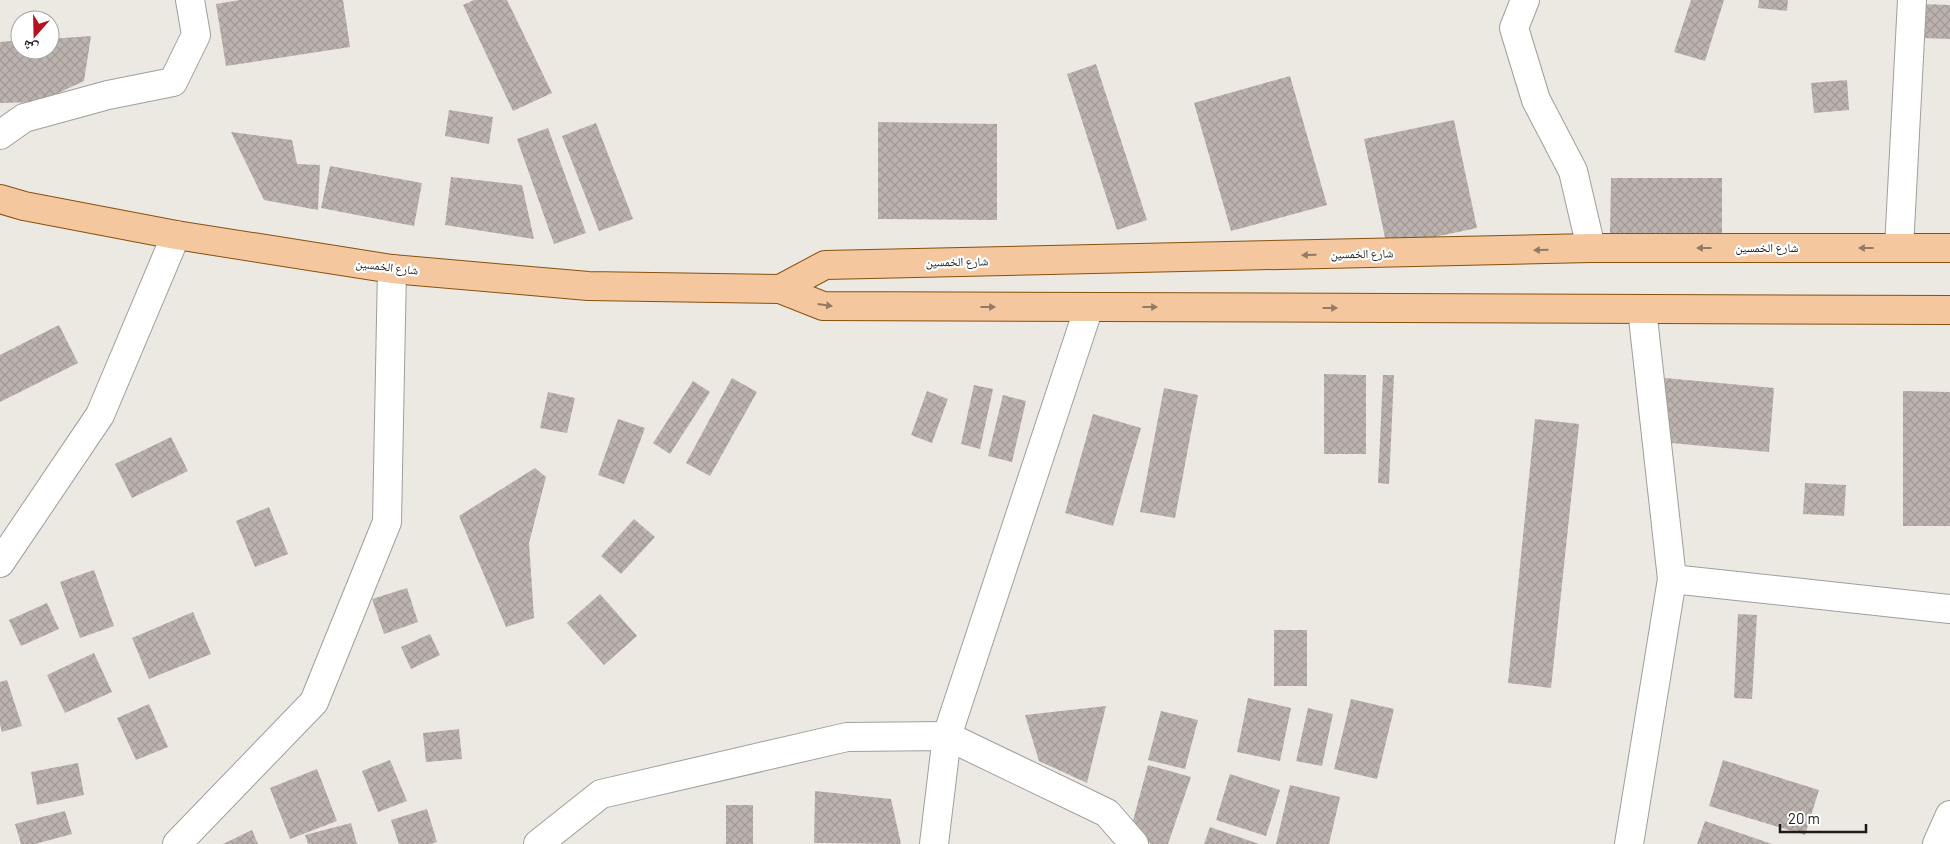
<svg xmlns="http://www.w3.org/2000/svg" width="1950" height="844" viewBox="0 0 1950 844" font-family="Barlow,'Noto Naskh Arabic',sans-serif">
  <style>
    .building { fill: url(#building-cross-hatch) }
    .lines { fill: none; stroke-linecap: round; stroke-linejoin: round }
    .minor-casing { stroke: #9f9f9f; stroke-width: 30 }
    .major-casing { stroke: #87520c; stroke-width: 30 }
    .minor { stroke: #fff; stroke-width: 28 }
    .major { stroke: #f4c79f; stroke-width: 28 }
    .oneway { fill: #927a64 }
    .labels { text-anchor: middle; stroke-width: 4.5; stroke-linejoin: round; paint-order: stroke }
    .street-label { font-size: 12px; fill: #1b1b1b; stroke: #fff }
  </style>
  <defs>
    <pattern id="building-cross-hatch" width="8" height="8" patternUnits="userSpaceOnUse" patternTransform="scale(1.25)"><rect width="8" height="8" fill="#bcb3af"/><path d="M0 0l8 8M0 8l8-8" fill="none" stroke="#a19996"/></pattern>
  </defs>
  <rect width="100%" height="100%" fill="#ece8e2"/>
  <g class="building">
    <path d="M240,0h103l7,47 -124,19 -10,-62z"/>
    <path d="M474,0h33l45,93 -39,18 -50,-106z"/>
    <path d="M1691,0h33l-19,61 -31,-9z"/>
    <path d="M1759,0h29l-1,11 -29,-3z"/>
    <path d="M1922,4l28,1v34l-29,-1z"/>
    <path d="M91,36l-7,45 -45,21 -39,1v-61l20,-2v10h30v-11z"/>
    <path d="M1096,64l51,156 -30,10 -50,-156z"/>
    <path d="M1290,76l37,129 -96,26 -37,-128z"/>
    <path d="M1847,80l2,30 -35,3 -3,-30z"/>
    <path d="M449,110l44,7 -4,27 -44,-8z"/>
    <path d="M1454,120l23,108 -90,19 -23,-108z"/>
    <path d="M878,122l119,2v96l-119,-1z"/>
    <path d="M596,123l37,96 -34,12 -37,-95z"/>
    <path d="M548,128l38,105 -32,11 -37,-105z"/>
    <path d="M231,132l61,8 5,24 23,1 -2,45 -54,-10z"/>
    <path d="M330,166l92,17 -8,43 -93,-18z"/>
    <path d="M451,177l71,8 12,54 -89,-14z"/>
    <path d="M1611,178h111v56l-112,-1z"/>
    <path d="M59,325l19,38 -78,39v-47z"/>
    <path d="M1324,374l42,1v79h-42z"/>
    <path d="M1383,375h11l-5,109 -11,-1z"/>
    <path d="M732,378l25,14 -47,84 -24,-13z"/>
    <path d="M1665,378l109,10 -5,64 -109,-10z"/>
    <path d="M693,381l17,11 -40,62 -17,-11z"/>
    <path d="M974,385l19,4 -13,60 -19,-5z"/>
    <path d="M1164,388l34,7 -23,123 -35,-6z"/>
    <path d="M927,391l21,8 -16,44 -21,-8z"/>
    <path d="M1903,391l47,1v134h-47z"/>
    <path d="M548,392l27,6 -8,35 -27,-5z"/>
    <path d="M1003,395l23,6 -14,61 -24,-6z"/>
    <path d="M1093,414l48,14 -28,98 -48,-13z"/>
    <path d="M618,419l27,9 -21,56 -26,-9z"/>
    <path d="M1535,419l44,5 -28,264 -43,-5z"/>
    <path d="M171,437l17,34 -56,27 -17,-34z"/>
    <path d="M535,468l11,9 -17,66 5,75 -28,9 -47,-111z"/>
    <path d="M1805,483l41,2 -2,31 -41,-2z"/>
    <path d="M269,507l19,47 -33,13 -19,-46z"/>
    <path d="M634,519l21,18 -34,37 -20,-18z"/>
    <path d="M94,570l20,56 -34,12 -20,-56z"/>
    <path d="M407,588l11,34 -34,12 -12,-35z"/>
    <path d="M600,594l37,42 -33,29 -37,-42z"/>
    <path d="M47,603l12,26 -38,17 -12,-26z"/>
    <path d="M193,612l18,42 -62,25 -17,-41z"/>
    <path d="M1738,614l19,1 -5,84 -18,-1z"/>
    <rect x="1274" y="630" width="33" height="56"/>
    <path d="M430,634l10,21 -29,14 -10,-22z"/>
    <path d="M94,653l18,39 -47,21 -18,-38z"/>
    <path d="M7,680l15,46 -20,6 -2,-7v-43z"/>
    <path d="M1248,698l43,10 -11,53 -43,-9z"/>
    <path d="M1351,699l43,10 -17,70 -43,-10z"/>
    <path d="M149,704l19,43 -32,13 -19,-42z"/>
    <path d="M1106,706l-19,77 -48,-22 -14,-46z"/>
    <path d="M1308,708l25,6 -11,52 -26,-5z"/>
    <path d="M1161,711l37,9 -13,49 -37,-9z"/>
    <path d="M459,729l3,30 -36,3 -3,-29z"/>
    <path d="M390,760l17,41 -29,11 -16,-41z"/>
    <path d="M1723,760l96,30 -14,45 -96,-29z"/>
    <path d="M78,763l6,32 -47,10 -6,-33z"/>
    <path d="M1148,765l43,12 -23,67h-17l-20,-16z"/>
    <path d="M317,769l20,52 -47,18 -20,-51z"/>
    <path d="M1230,774l50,16 -14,46 -50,-16z"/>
    <path d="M1290,785l50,12 -11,47h-53z"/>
    <path d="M815,791l76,8 10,45 -87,-1z"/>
    <rect x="726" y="805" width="27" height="39"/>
    <path d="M427,809l10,33 -6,2h-32l-8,-24z"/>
    <path d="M65,811l7,23 -37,10h-14l-6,-20z"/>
    <path d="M1705,821l67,23h-75z"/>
    <path d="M351,823l6,21h-49l-3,-9z"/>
    <path d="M1210,827l49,17h-55z"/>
    <path d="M252,830l6,14h-35z"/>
  </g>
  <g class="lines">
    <defs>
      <g id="minor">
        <path d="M1525,0l-11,28 22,72 37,71 18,77"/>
        <path d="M0,135l24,-17 84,-23 65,-13 23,-47 -6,-35"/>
        <path d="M1899,248l13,-248"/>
        <path d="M0,563l100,-148 76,-180"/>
        <path d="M1672,579l278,30"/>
        <path d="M177,844l137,-142 73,-180 5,-253"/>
        <path d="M538,844l63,-50 246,-57 100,-1 160,77 27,31"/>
        <path d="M934,844l13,-108 142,-429"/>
        <path d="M1629,844l43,-265 -30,-270"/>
        <path d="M1937,844l13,-29"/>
      </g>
      <g id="major">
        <path d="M0,199l24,7 152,29 216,34 196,17 192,3 43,17 1127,4"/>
        <path d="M780,289l45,-24 766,-17h359"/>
      </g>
    </defs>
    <use href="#minor" class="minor-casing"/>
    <use href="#major" class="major-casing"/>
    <use href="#minor" class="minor"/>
    <use href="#major" class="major"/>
  </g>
  <defs><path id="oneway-solid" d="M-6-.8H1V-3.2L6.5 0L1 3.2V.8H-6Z" transform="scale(1.25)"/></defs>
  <g class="oneway">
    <use href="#oneway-solid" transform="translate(1704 248) rotate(180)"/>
    <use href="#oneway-solid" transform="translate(1866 248) rotate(180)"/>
    <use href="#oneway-solid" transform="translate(1541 250) rotate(179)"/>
    <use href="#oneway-solid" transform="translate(1309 255) rotate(179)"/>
    <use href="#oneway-solid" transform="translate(825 305) rotate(8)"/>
    <use href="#oneway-solid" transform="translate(988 307)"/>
    <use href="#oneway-solid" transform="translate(1150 307)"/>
    <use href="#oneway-solid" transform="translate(1330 308)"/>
  </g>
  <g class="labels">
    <g class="street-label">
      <text x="1767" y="252">شارع الخمسين</text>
      <text transform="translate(1362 254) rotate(-1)" y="4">شارع الخمسين</text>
      <text transform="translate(957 262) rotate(-1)" y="4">شارع الخمسين</text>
      <text transform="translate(387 267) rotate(7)" y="4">شارع الخمسين</text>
    </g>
  </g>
  <g transform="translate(35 35) rotate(200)"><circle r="24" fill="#ffffff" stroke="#a4a4a4"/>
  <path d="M0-4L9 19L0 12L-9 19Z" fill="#b71020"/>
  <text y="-8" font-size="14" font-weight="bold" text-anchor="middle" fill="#1b1b1b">ش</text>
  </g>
  <path d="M1780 824v8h86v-8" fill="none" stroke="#1b1b1b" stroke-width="2.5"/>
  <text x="1788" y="824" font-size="15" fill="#1b1b1b" stroke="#ffffff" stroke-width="4" paint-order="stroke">20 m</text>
</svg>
